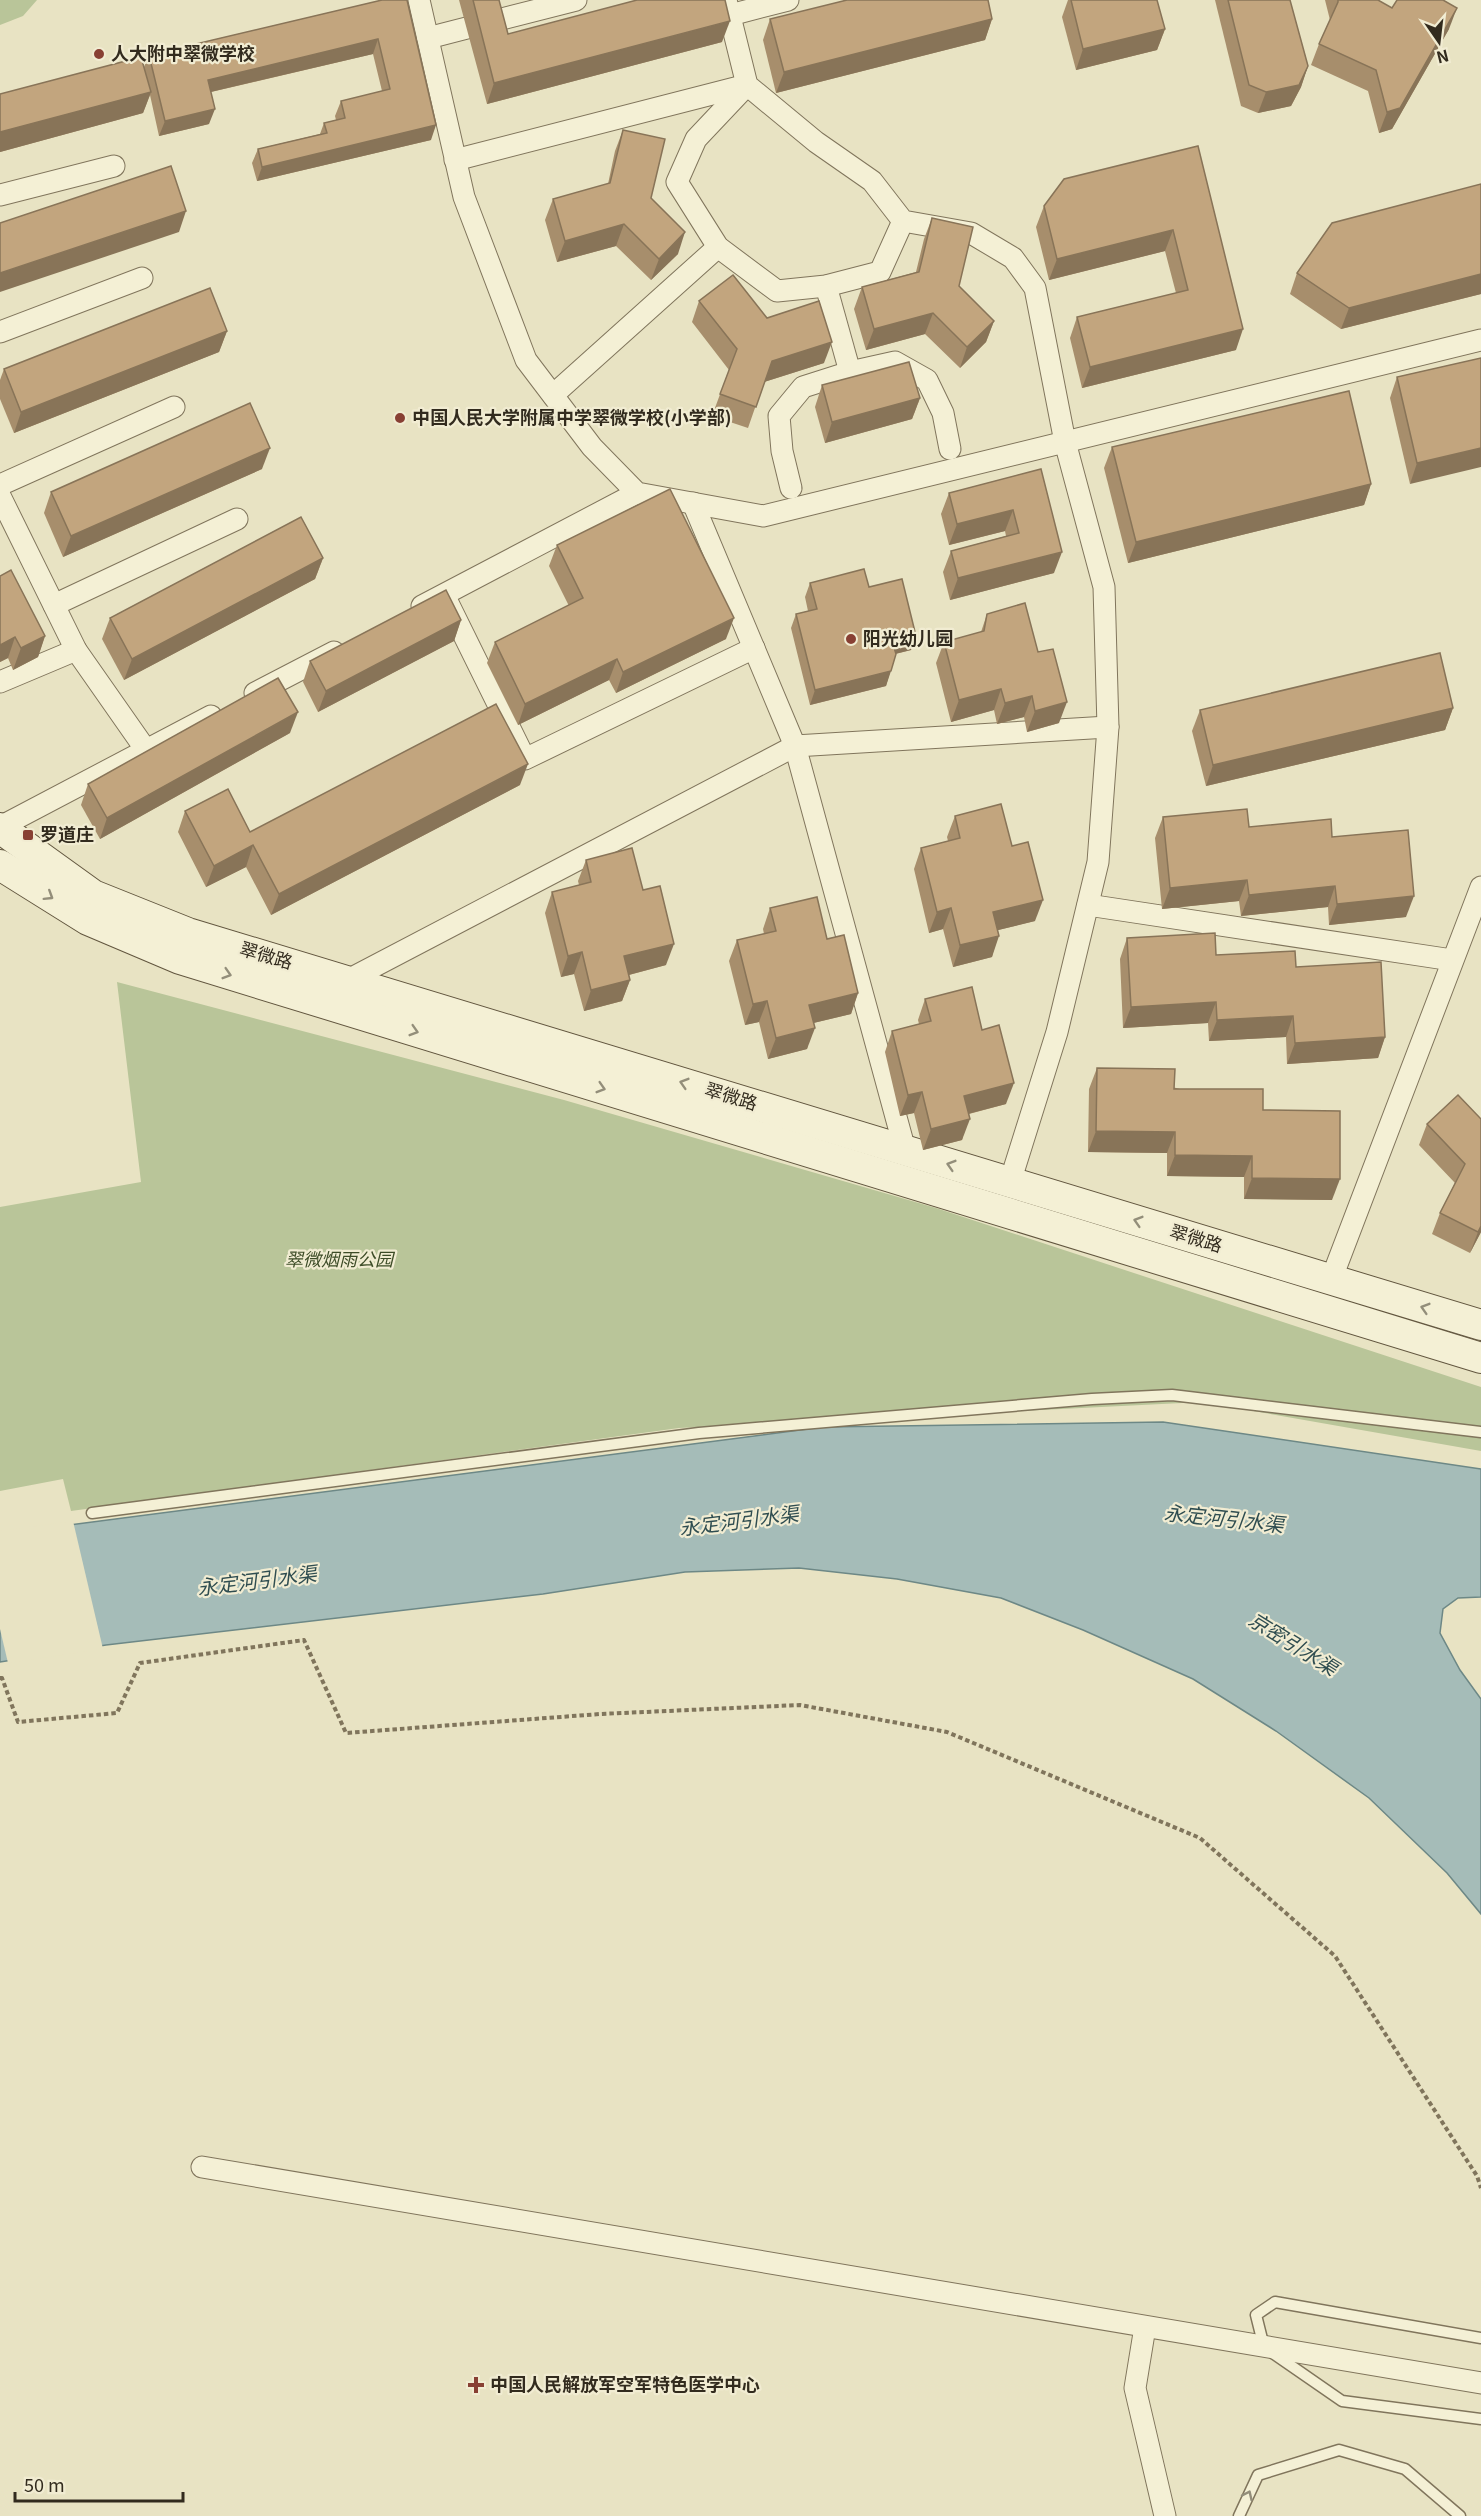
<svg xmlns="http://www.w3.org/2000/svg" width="1481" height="2516" viewBox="0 0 1481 2516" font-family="Georgia,'Noto Sans SC',serif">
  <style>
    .green { fill: #b9c599 }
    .water { fill: #a5bcb8; stroke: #6d8886; stroke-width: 1.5 }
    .pier { fill: #e8e3c3 }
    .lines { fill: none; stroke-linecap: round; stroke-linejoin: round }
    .lane-casing { stroke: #80755c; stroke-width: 13 }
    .street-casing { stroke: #80755c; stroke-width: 23 }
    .secondary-casing { stroke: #62563f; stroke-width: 32 }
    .path { stroke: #80755c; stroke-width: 4; stroke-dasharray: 4.5 3; stroke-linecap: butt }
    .lane { stroke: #f4f0d5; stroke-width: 10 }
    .street { stroke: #f4f0d5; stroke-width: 21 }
    .secondary { stroke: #f4f0d5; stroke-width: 30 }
    .wall { fill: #a78e6c }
    .shaded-wall { fill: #887458 }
    .building { fill: #c2a57e; stroke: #887458; stroke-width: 1.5 }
    .oneway { stroke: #938e7a }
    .poi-dot { fill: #884033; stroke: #f1ecd2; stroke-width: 2 }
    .labels { text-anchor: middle; stroke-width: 4.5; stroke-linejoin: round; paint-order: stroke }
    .poi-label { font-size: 18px; font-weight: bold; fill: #322b1e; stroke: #f1ecd2; text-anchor: start }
    .street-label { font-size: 18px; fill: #322b1e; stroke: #f1ecd2 }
    .park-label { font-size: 18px; font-style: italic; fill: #3d4c27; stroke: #f1ecd2 }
    .water-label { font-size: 20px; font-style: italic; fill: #2f4d50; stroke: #f1ecd2 }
  </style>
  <rect width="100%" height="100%" fill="#e8e3c3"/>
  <g class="green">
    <path d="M0,0h37l-14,16 -23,9z"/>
    <path d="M117,982l447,118 372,108 545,179v64l-279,-49 -523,26 -608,83 -8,-32 -63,12v-284l141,-25z"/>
  </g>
  <path class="water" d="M1163,1422l318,47v128l-23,1 -15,11 -3,24 20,37 21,29v215l-34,-41 -78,-75 -93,-67 -83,-52 -110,-49 -82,-32 -104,-19 -98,-11 -114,4 -142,22 -437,51 -106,17v-128l823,-107z"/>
  <path class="pier" d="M73,1521l30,128 -95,14 -8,-34v-98z"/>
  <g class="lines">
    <defs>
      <g id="lane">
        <path d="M92,1513l607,-80 393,-34 80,-4 309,37"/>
        <path d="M1481,2338l-206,-36 -19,13 8,32 78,54 139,18"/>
        <path d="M1239,2516l19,-41 81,-25 66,19 55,47"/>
      </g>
      <g id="street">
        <path d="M419,0l45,197 62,163 66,87 45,46 126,23 718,-176"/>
        <path d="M726,0l21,85 69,57 56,39 31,40 68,12 42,25 22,30 30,154 39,145 4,140 -10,135 -41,170 -47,150"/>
        <path d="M730,15l58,-15"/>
        <path d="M428,38l148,-38"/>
        <path d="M747,85l-51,54 -19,43 41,65 59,44 49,-5 54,-14 23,-51"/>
        <path d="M455,160l292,-75"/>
        <path d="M0,195l114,-29"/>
        <path d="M826,286l24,86"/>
        <path d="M0,332l142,-54"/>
        <path d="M553,395l165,-148"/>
        <path d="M0,485l174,-78"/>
        <path d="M791,488l-9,-37 -3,-35 24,-29 47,-15 45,-10 32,18 16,33 7,36"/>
        <path d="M0,496l76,154 70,100"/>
        <path d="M693,503l102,243 110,404"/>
        <path d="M447,601l78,158 229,-111"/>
        <path d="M54,605l183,-86"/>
        <path d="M422,606l215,-113"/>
        <path d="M0,682l76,-32"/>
        <path d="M255,693l79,-41"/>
        <path d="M0,827l211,-111"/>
        <path d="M1088,905l364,55"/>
        <path d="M348,980l447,-234 313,-19"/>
        <path d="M1331,1280l150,-393"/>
        <path d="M202,2167l1279,216"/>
        <path d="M1145,2327l-10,61 30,128"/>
      </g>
      <g id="secondary">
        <path d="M0,828l93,67 95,38 1293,392"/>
        <path d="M0,865l88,55 92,39 1301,399"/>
      </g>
    </defs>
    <use href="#lane" class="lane-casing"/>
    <use href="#street" class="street-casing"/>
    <use href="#secondary" class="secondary-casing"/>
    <path class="path" d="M0,1678h2l16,44 99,-9 23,-50 164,-23 42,93 254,-19 200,-9 147,27 253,106 135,118 142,220 4,12"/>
    <use href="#lane" class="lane"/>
    <use href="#street" class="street"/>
    <use href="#secondary" class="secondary"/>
  </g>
  <g class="wall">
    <path d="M382,0l49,140 -174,41 -5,-18 6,-14 62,-15 4,-11 12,-3 -1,-4 6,-15 41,-10 -9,-37 -162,38 -2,32 -50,12 -9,-41 -7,18 -143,39v-58l144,-27 5,-12z"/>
    <path d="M459,0h40l9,34 214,8 -235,62z"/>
    <path d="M1068,0h89l8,29 -8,21 -81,20 -14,-53z"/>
    <path d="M1215,0h75l18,66 -7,21 -10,19 -33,7 -17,-7z"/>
    <path d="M1325,0h53l14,8 57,21 -57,100 -13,4 -11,-42 -57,-26 8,-21 11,-24z"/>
    <path d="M770,19h222l-7,21 -209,53 -13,-53z"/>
    <path d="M623,130l28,68 27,56 -27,26 -35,-34 -59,16 -12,-42 8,-21 55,-15 7,-33z"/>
    <path d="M1198,146l38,204 -154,38 -12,-50 7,-21 99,-24 -11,-42 -116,29 -13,-53 8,-21z"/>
    <path d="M1481,184v110l-140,35 -51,-35 7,-21z"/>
    <path d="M932,218l27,68 35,35 -8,21 -26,26 -35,-34 -59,16 -12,-41 8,-22 54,-15 8,-33z"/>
    <path d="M699,301l68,17 57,45 -60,19 -16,46 -36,-12 17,-46 -37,-48z"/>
    <path d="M227,331l-8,21 -205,81 -14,-34v-19l4,-11z"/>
    <path d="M1481,358l-71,126 -20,-86 7,-21z"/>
    <path d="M822,385l98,13 -8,21 -87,24 -10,-36z"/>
    <path d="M1112,447l259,37 -7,21 -236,58 -24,-95z"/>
    <path d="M262,469l-199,88 -19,-44 7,-21z"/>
    <path d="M1041,469l13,104 -104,27 -7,-28 8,-21 55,-15 -1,-5 -56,14 -8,-31 8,-21z"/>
    <path d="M557,545l169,94 -110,54 -7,-13 -91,45 -31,-62 8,-21 74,-36 -20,-40z"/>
    <path d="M323,558l-8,21 -191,101 -22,-41 8,-21z"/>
    <path d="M0,576l45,60 -7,21 -25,13 -5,-12 -8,4z"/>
    <path d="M810,583l59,4 47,49 -5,14 -16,4 -9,32 -76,19 -19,-77 5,-14 12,-3 -3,-14z"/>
    <path d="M987,614l51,38 21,71 -32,9 -3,-15 -27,7 -3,-14 -43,12 -15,-59 8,-21 37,-10z"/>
    <path d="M461,620l-7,21 -136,71 -15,-30 7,-21z"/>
    <path d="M1453,708l-8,22 -239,56 -14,-55 8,-21z"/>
    <path d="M290,733l-190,106 -19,-34 7,-21z"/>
    <path d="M520,785l-249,130 -25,-48 -40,20 -28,-55 7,-21 65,21z"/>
    <path d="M955,816l57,30 23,75 -37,9 -6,27 -39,10 -10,-38 -14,4 -15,-64 7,-21 27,-7 -1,-4z"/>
    <path d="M1163,817l169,20 74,80 -77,8 -1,-18 -87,9 -2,-15 -77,8 -7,-71z"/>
    <path d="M586,860l57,30 23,75 -37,10 1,5 -8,21 -38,10 -10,-37 -13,3 -16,-64 7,-21 27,-7 -1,-4z"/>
    <path d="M770,908l57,31 31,54 -7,21 -38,9 -6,26 -39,10 -9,-37 -14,3 -16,-64 8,-21 27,-6 -1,-5z"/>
    <path d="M1127,938l89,17 80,12 89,70 -7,21 -91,6 -1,-27 -77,4 -1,-18 -85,5 -3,-69z"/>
    <path d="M925,999l57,31 24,74 -37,10 -7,26 -39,10 -9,-37 -14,3 -15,-64 7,-21 27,-7 -1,-4z"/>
    <path d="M1097,1068l166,42 69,90 -88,-1v-22l-77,-1v-23l-79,-1 1,-63z"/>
    <path d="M1458,1095l23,137 -11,21 -38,-19 8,-21 15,-30 -36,-38 8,-21z"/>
  </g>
  <g class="shaded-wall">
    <path d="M1457,8l-8,21 -57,100 -13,4 8,-21z"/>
    <path d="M992,19l-7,21 -209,53 8,-21z"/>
    <path d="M730,21l-8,21 -235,62 7,-21z"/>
    <path d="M1165,29l-8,21 -81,20 7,-21z"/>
    <path d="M378,39l-5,15 -171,40 6,-14z"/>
    <path d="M1308,66l-7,21 -10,19 -33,7 8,-21z"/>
    <path d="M151,92l-8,21 -143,39v-20z"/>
    <path d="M215,109l-6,15 -50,12 6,-15z"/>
    <path d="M436,125l-5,15 -174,41 5,-14z"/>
    <path d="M186,211l-7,21 -179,60v-19z"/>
    <path d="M624,224l-8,22 -59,16 8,-21z"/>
    <path d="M1173,230l-8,21 -116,29 8,-21z"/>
    <path d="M685,232l-7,22 -27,26 8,-21z"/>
    <path d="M1481,274v20l-140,35 8,-21z"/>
    <path d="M933,313l-8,21 -59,16 8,-21z"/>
    <path d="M994,321l-8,21 -26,26 7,-21z"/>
    <path d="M1243,329l-7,21 -154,38 8,-21z"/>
    <path d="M227,331l-8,21 -205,81 7,-21z"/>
    <path d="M832,342l-8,21 -60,19 8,-21z"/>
    <path d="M920,398l-8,21 -87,24 7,-21z"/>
    <path d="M270,448l-8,21 -199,88 8,-21z"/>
    <path d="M1481,448v19l-71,17 7,-21z"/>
    <path d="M1371,484l-7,21 -236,58 8,-21z"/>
    <path d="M1013,510l-8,21 -56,14 8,-21z"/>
    <path d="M1062,552l-8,21 -104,27 8,-22z"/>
    <path d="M323,558l-8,21 -191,101 8,-21z"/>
    <path d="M734,618l-8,21 -110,54 7,-21z"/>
    <path d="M461,620l-7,21 -136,71 8,-21z"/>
    <path d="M45,636l-7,21 -25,13 8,-22z"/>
    <path d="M916,636l-5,14 -24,6 5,-15z"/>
    <path d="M15,637l-7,21 -8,4v-17z"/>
    <path d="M617,659l-8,21 -91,45 7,-21z"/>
    <path d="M891,671l-5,15 -76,19 5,-15z"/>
    <path d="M1001,689l-7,21 -43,12 8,-22z"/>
    <path d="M1032,696l-8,21 -27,7 8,-21z"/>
    <path d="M1067,702l-8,21 -32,9 8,-21z"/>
    <path d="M1453,708l-8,22 -239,56 7,-21z"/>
    <path d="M298,712l-8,21 -190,106 7,-21z"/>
    <path d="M528,764l-8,21 -249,130 8,-21z"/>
    <path d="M253,845l-7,22 -40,20 8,-21z"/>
    <path d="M1247,880l-8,21 -77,8 8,-21z"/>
    <path d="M1335,886l-7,21 -87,9 8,-21z"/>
    <path d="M1414,896l-8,21 -77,8 8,-21z"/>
    <path d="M1043,900l-8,21 -49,12 7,-21z"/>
    <path d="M951,908l-8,21 -14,4 8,-21z"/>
    <path d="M999,936l-7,21 -39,10 7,-22z"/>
    <path d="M674,944l-8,21 -49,13 7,-22z"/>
    <path d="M582,952l-8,22 -13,3 7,-21z"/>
    <path d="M630,980l-8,21 -38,10 7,-21z"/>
    <path d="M858,993l-7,21 -50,12 8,-21z"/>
    <path d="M767,1001l-8,21 -14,3 8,-21z"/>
    <path d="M1216,1002l-8,21 -85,5 8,-21z"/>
    <path d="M1293,1016l-7,21 -77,4 8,-21z"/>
    <path d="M815,1028l-8,21 -39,10 8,-21z"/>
    <path d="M1385,1037l-7,21 -91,6 8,-21z"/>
    <path d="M1014,1083l-8,21 -50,13 8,-21z"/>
    <path d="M922,1092l-8,21 -14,3 8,-21z"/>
    <path d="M970,1119l-8,21 -39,10 8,-21z"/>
    <path d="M1096,1131l79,1 -8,21 -79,-1z"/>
    <path d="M1175,1155l77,1 -8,21 -77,-1z"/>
    <path d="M1252,1178l88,1 -8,21 -88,-1z"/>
    <path d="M1481,1226v6l-11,21 8,-21z"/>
  </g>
  <g class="building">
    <path d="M382,0h25l29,125 -174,42 -4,-18 69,-16 -3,-10 21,-5 -4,-17 49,-12 -12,-50 -170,41 7,29 -50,12 -16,-66z"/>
    <path d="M473,0h26l9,34 129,-34h88l5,21 -236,62z"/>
    <path d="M847,0h141l4,19 -208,53 -14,-53z"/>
    <path d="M1071,0h86l8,29 -82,20z"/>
    <path d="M1228,0h62l18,66 -9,19 -33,7 -17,-7z"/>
    <path d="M1338,0h40l14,8 5,-8h46l14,8 -57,100 -13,4 -11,-42 -57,-26 19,-42z"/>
    <path d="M141,57l10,35 -151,40v-38z"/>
    <path d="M623,130l42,9 -14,59 34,34 -26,27 -35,-35 -59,17 -12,-42 57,-16z"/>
    <path d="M1198,146l45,183 -153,38 -13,-50 111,-27 -15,-60 -116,29 -13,-53 20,-27z"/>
    <path d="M171,166l15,45 -186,62v-50z"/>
    <path d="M1481,184v90l-132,34 -52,-35 35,-50z"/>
    <path d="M932,218l41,9 -14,59 35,35 -27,26 -34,-34 -59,16 -12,-42 57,-15z"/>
    <path d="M733,275l34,43 52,-17 13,41 -60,19 -16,46 -36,-13 17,-45 -38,-48z"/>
    <path d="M210,288l17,43 -206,81 -17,-43z"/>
    <path d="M1481,358v90l-64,15 -20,-86z"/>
    <path d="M909,362l11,36 -88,24 -10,-37z"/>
    <path d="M1349,391l22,93 -235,58 -24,-95z"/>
    <path d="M250,403l20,45 -199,88 -20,-44z"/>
    <path d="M1041,469l21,83 -104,26 -7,-27 68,-18 -6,-23 -56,14 -8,-31z"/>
    <path d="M670,489l64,129 -111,54 -6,-13 -92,45 -30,-62 88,-44 -26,-53z"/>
    <path d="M301,517l22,41 -191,101 -22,-41z"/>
    <path d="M864,569l5,18 33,-8 14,57 -24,5 4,13 -5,17 -76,19 -19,-76 21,-5 -7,-26z"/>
    <path d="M11,570l34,66 -24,12 -6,-11 -15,8v-69z"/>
    <path d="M446,590l15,30 -135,71 -16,-30z"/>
    <path d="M1025,603l13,49 15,-3 14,53 -32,9 -3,-15 -27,7 -4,-14 -42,11 -15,-58 40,-11 3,-17z"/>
    <path d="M1440,653l13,55 -240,57 -13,-55z"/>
    <path d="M278,678l20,34 -191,106 -19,-34z"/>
    <path d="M496,704l32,60 -249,130 -26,-49 -39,21 -29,-55 43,-22 22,43z"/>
    <path d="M1001,804l11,42 16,-4 15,58 -50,12 6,24 -39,9 -9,-37 -14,4 -16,-64 39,-10 -5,-22z"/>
    <path d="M1247,809l2,18 82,-8 1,18 76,-7 6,66 -77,8 -2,-18 -86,9 -2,-15 -77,8 -7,-71z"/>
    <path d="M632,848l11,42 17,-4 14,58 -50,12 6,24 -39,10 -9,-38 -14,4 -16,-64 39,-10 -5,-22z"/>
    <path d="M817,897l10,42 17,-4 14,58 -49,12 6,23 -39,10 -9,-37 -14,3 -16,-64 39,-9 -6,-23z"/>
    <path d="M1215,933l1,22 79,-4 1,16 85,-5 4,75 -90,6 -2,-27 -76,4 -1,-18 -85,5 -4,-69z"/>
    <path d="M972,987l10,43 17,-5 15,58 -50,13 6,23 -39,10 -9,-37 -14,3 -16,-64 39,-10 -6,-22z"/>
    <path d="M1097,1068l78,1 -1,20h89v21l77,1v68l-88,-1v-22l-77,-1v-23l-79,-1z"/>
    <path d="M1458,1095l23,24v107l-3,6 -38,-19 25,-49 -38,-40z"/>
  </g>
  <defs><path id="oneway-chevron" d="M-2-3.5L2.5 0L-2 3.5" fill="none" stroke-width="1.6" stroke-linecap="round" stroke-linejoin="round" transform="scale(1.5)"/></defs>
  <g class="oneway">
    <use href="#oneway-chevron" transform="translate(49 896) rotate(32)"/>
    <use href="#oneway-chevron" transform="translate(227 974) rotate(17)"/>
    <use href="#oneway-chevron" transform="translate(414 1031) rotate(17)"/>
    <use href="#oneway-chevron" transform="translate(684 1083) rotate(-163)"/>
    <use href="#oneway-chevron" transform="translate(601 1088) rotate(17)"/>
    <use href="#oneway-chevron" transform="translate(951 1165) rotate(-163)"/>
    <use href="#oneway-chevron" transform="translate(1138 1221) rotate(-163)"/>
    <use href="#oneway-chevron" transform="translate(1425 1308) rotate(-163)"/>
    <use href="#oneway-chevron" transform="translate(1248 2495) rotate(-65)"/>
  </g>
  <g class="poi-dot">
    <circle cx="99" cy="54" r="6"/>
    <circle cx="400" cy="418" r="6"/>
    <circle cx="851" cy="639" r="6"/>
    <rect x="22" y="829" width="12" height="12" rx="3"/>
    <path d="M473 2376h6v6h6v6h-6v6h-6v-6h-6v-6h6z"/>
  </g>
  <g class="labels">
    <g class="poi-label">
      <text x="111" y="60">人大附中翠微学校</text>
      <text x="412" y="424">中国人民大学附属中学翠微学校(小学部)</text>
      <text x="863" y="645">阳光幼儿园</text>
      <text x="40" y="841">罗道庄</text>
      <text x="490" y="2391">中国人民解放军空军特色医学中心</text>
    </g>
    <g class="street-label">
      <text transform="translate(266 956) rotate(16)" y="6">翠微路</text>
      <text transform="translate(731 1097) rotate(17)" y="6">翠微路</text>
      <text transform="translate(1196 1239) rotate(17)" y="6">翠微路</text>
    </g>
    <g class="park-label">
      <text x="339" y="1266">翠微烟雨公园</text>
    </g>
    <g class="water-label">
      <text transform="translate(1224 1519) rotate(6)" y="7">永定河引水渠</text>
      <text transform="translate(739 1521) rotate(-7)" y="7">永定河引水渠</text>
      <text transform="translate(257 1581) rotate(-7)" y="7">永定河引水渠</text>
      <text transform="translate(1293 1644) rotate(32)" y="7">京密引水渠</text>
    </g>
  </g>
  <g transform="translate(1439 42) rotate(166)" stroke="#f1ecd2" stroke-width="4.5" paint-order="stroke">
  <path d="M0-4.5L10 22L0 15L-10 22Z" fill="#322b1e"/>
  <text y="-9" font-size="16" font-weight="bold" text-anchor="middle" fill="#322b1e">N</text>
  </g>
  <path d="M15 2492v9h168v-9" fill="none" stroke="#322b1e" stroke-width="3"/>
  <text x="24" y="2492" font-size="18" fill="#322b1e" stroke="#f1ecd2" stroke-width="4.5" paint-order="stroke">50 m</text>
</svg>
